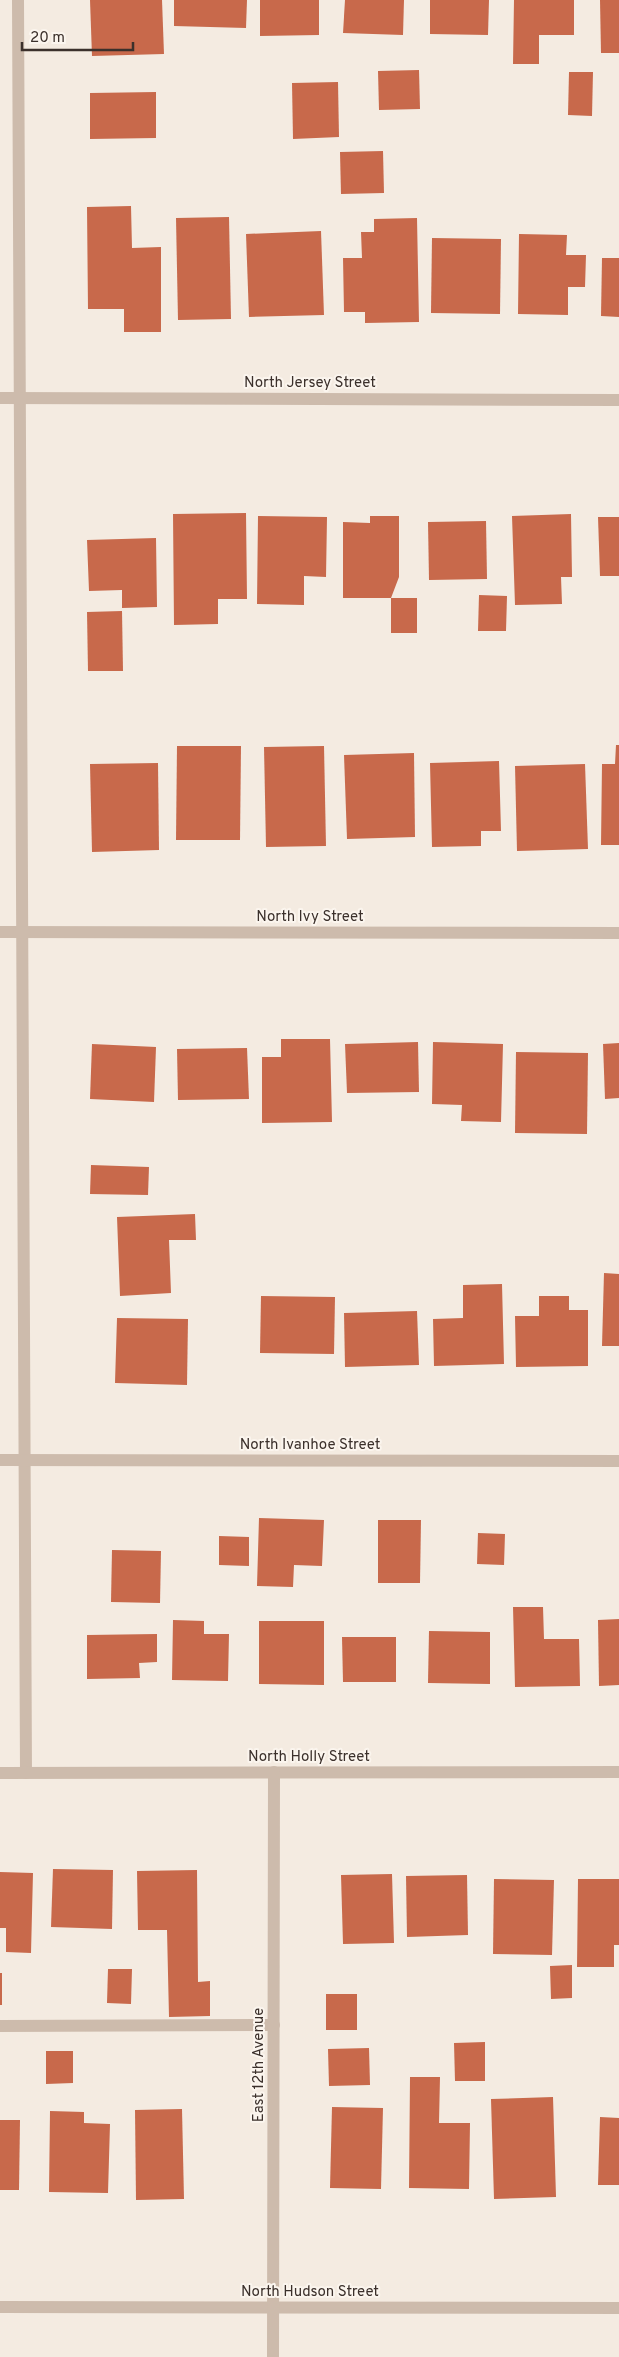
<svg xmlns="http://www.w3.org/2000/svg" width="619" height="2357" viewBox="0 0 619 2357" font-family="Overpass,sans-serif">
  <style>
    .building { fill: #c8694b }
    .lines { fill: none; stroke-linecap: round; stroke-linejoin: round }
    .lane { stroke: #cdbbac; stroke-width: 12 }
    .street { stroke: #cdbbac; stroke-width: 12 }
    .labels { text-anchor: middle; stroke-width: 4; stroke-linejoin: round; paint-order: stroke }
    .street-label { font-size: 15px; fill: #3b302b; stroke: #fbf5ee }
  </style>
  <rect width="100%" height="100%" fill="#f4ebe1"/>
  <g class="building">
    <path d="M90,0h72l2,54 -72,2z"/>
    <path d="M174,0h73l-1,28 -72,-2z"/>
    <path d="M260,0h59v35l-59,1z"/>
    <path d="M345,0h59l-1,35 -60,-2z"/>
    <path d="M430,0h59l-1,35 -58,-1z"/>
    <path d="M514,0h60v35h-35v29h-26z"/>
    <path d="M600,0h19v53h-18z"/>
    <path d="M419,70l1,39 -41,1 -1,-39z"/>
    <path d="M569,72h24l-1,44 -24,-1z"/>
    <path d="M338,82l1,55 -46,2 -1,-56z"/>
    <path d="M156,92v46l-66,1v-46z"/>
    <path d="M383,151l1,42 -43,1 -1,-42z"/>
    <path d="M131,206l1,42 29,-1v85h-37v-23h-36l-1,-102z"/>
    <path d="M229,217l2,102 -53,1 -2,-102z"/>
    <path d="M417,218l2,104 -54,1v-11h-21l-1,-54h19l-1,-26h13v-13z"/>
    <path d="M321,231l3,84 -75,2 -3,-83z"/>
    <path d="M519,234l48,1 -1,20h20l-1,32h-17v28l-50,-1z"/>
    <path d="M432,238l69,1 -1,75 -69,-1z"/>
    <path d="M602,258h17v59l-18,-1z"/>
    <path d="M246,513l1,86h-29v25l-44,1 -1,-111z"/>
    <path d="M571,514l1,63h-11l1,27 -47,1 -3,-89z"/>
    <path d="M258,516l69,1 -1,60 -22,-1v29l-47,-1z"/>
    <path d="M370,516h29v61l-8,21h-48v-76l27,1z"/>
    <path d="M598,517h21v59h-19z"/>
    <path d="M486,521l1,58 -58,1 -1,-58z"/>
    <path d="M156,538l1,69 -35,1v-18l-33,1 -2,-51z"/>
    <path d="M479,595l28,1 -1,35h-28z"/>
    <rect x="391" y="598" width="26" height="35"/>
    <path d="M122,611l1,60h-35l-1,-59z"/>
    <path d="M616,745h3v100h-18l1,-81h13z"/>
    <path d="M177,746h64l-1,94h-64z"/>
    <path d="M324,746l2,100 -60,1 -2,-100z"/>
    <path d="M414,753l1,84 -68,2 -3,-84z"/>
    <path d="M499,761l2,70h-20v15l-49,1 -2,-84z"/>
    <path d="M158,763l1,87 -67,2 -2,-88z"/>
    <path d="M585,764l3,85 -71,2 -2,-85z"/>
    <path d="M281,1039h49l2,83 -70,1v-66h19z"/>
    <path d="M418,1042l1,50 -72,1 -2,-49z"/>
    <path d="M433,1042l70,2 -2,78 -40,-1 1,-16 -30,-1z"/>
    <path d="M619,1043v55l-14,1 -2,-55z"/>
    <path d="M92,1044l64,3 -2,55 -64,-3z"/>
    <path d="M247,1048l2,51 -71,1 -1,-51z"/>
    <path d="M516,1052l72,1 -1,81 -72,-1z"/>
    <path d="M91,1165l58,2 -1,28 -58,-1z"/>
    <path d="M195,1214l1,26h-27l2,53 -51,3 -3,-79z"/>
    <path d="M604,1273l15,1v72h-17z"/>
    <path d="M502,1284l2,80 -70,2 -1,-47 30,-1v-33z"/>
    <path d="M261,1296l74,1 -1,57 -74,-1z"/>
    <path d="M539,1296h30v14h19v56l-72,1 -1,-51h24z"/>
    <path d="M417,1311l2,54 -74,2 -1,-54z"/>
    <path d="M117,1318l71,1 -1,66 -72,-2z"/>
    <path d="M259,1518l65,2 -2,46 -28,-1 -1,22 -36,-1z"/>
    <path d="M378,1520h43l-1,63h-42z"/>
    <path d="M478,1533l27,1 -1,31 -27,-1z"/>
    <path d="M219,1536l30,1v29l-30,-1z"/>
    <path d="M112,1550l49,1 -1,52 -49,-1z"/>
    <path d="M513,1607h30l1,32h35l1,47 -65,1z"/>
    <path d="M619,1619v66l-20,1 -1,-66z"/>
    <path d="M173,1620l31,1v13h25l-1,47 -56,-1z"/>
    <path d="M259,1621h65v64l-65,-1z"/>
    <path d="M429,1631l61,1v52l-62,-1z"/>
    <path d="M157,1634v28l-18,1 1,15 -53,1v-44z"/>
    <path d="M342,1637h54v45h-53z"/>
    <path d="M53,1869l60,1 -1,59 -61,-2z"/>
    <path d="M197,1870l1,112 12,-1v35l-41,1 -2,-87h-29l-1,-59z"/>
    <path d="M0,1872l33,1 -2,80 -25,-1v-24h-6z"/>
    <path d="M392,1874l2,69 -51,1 -2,-69z"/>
    <path d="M467,1875l1,60 -61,2 -1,-61z"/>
    <path d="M494,1879l60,1 -2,75 -59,-1z"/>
    <path d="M578,1879h41v66h-5v22h-37z"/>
    <path d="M572,1965v33l-21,1 -1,-33z"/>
    <path d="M108,1969h24l-1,35 -24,-1z"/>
    <rect x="0" y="1973" width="2" height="32"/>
    <rect x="326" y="1994" width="31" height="36"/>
    <path d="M485,2042v39h-30l-1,-38z"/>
    <path d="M369,2048l1,37 -41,1 -1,-37z"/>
    <path d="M46,2051h27v32l-27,1z"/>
    <path d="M410,2077h30l-1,46h31l-1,66 -60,-1z"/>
    <path d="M553,2097l3,100 -62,2 -3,-100z"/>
    <path d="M332,2107l51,1 -2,81 -51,-1z"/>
    <path d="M182,2109l2,90 -48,1 -1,-90z"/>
    <path d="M50,2111l34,1v11l26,1 -2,69 -59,-1z"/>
    <path d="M600,2117l19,1v67h-21z"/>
    <path d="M0,2120h20l-1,70h-19z"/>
  </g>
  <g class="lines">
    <path class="lane" d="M0,2026l274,-1"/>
    <g class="street">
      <path d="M18,0l8,1773"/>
      <path d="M0,398l619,2"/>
      <path d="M0,932l619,1"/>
      <path d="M0,1460l619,1"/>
      <path d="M0,1773l619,-1"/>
      <path d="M0,2307l619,1"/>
      <path d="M273,2357l1,-585"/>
    </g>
  </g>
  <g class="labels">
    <g class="street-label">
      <text x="310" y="387">North Jersey Street</text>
      <text x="310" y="921">North Ivy Street</text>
      <text x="310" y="1449">North Ivanhoe Street</text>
      <text x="309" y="1761">North Holly Street</text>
      <text transform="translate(258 2065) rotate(-90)" y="5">East 12th Avenue</text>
      <text x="310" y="2296">North Hudson Street</text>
    </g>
  </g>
  <path d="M22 42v8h111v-8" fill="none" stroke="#3b302b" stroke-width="2.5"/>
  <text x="30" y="42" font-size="15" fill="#3b302b" stroke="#fbf5ee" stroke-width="4" paint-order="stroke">20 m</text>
</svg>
